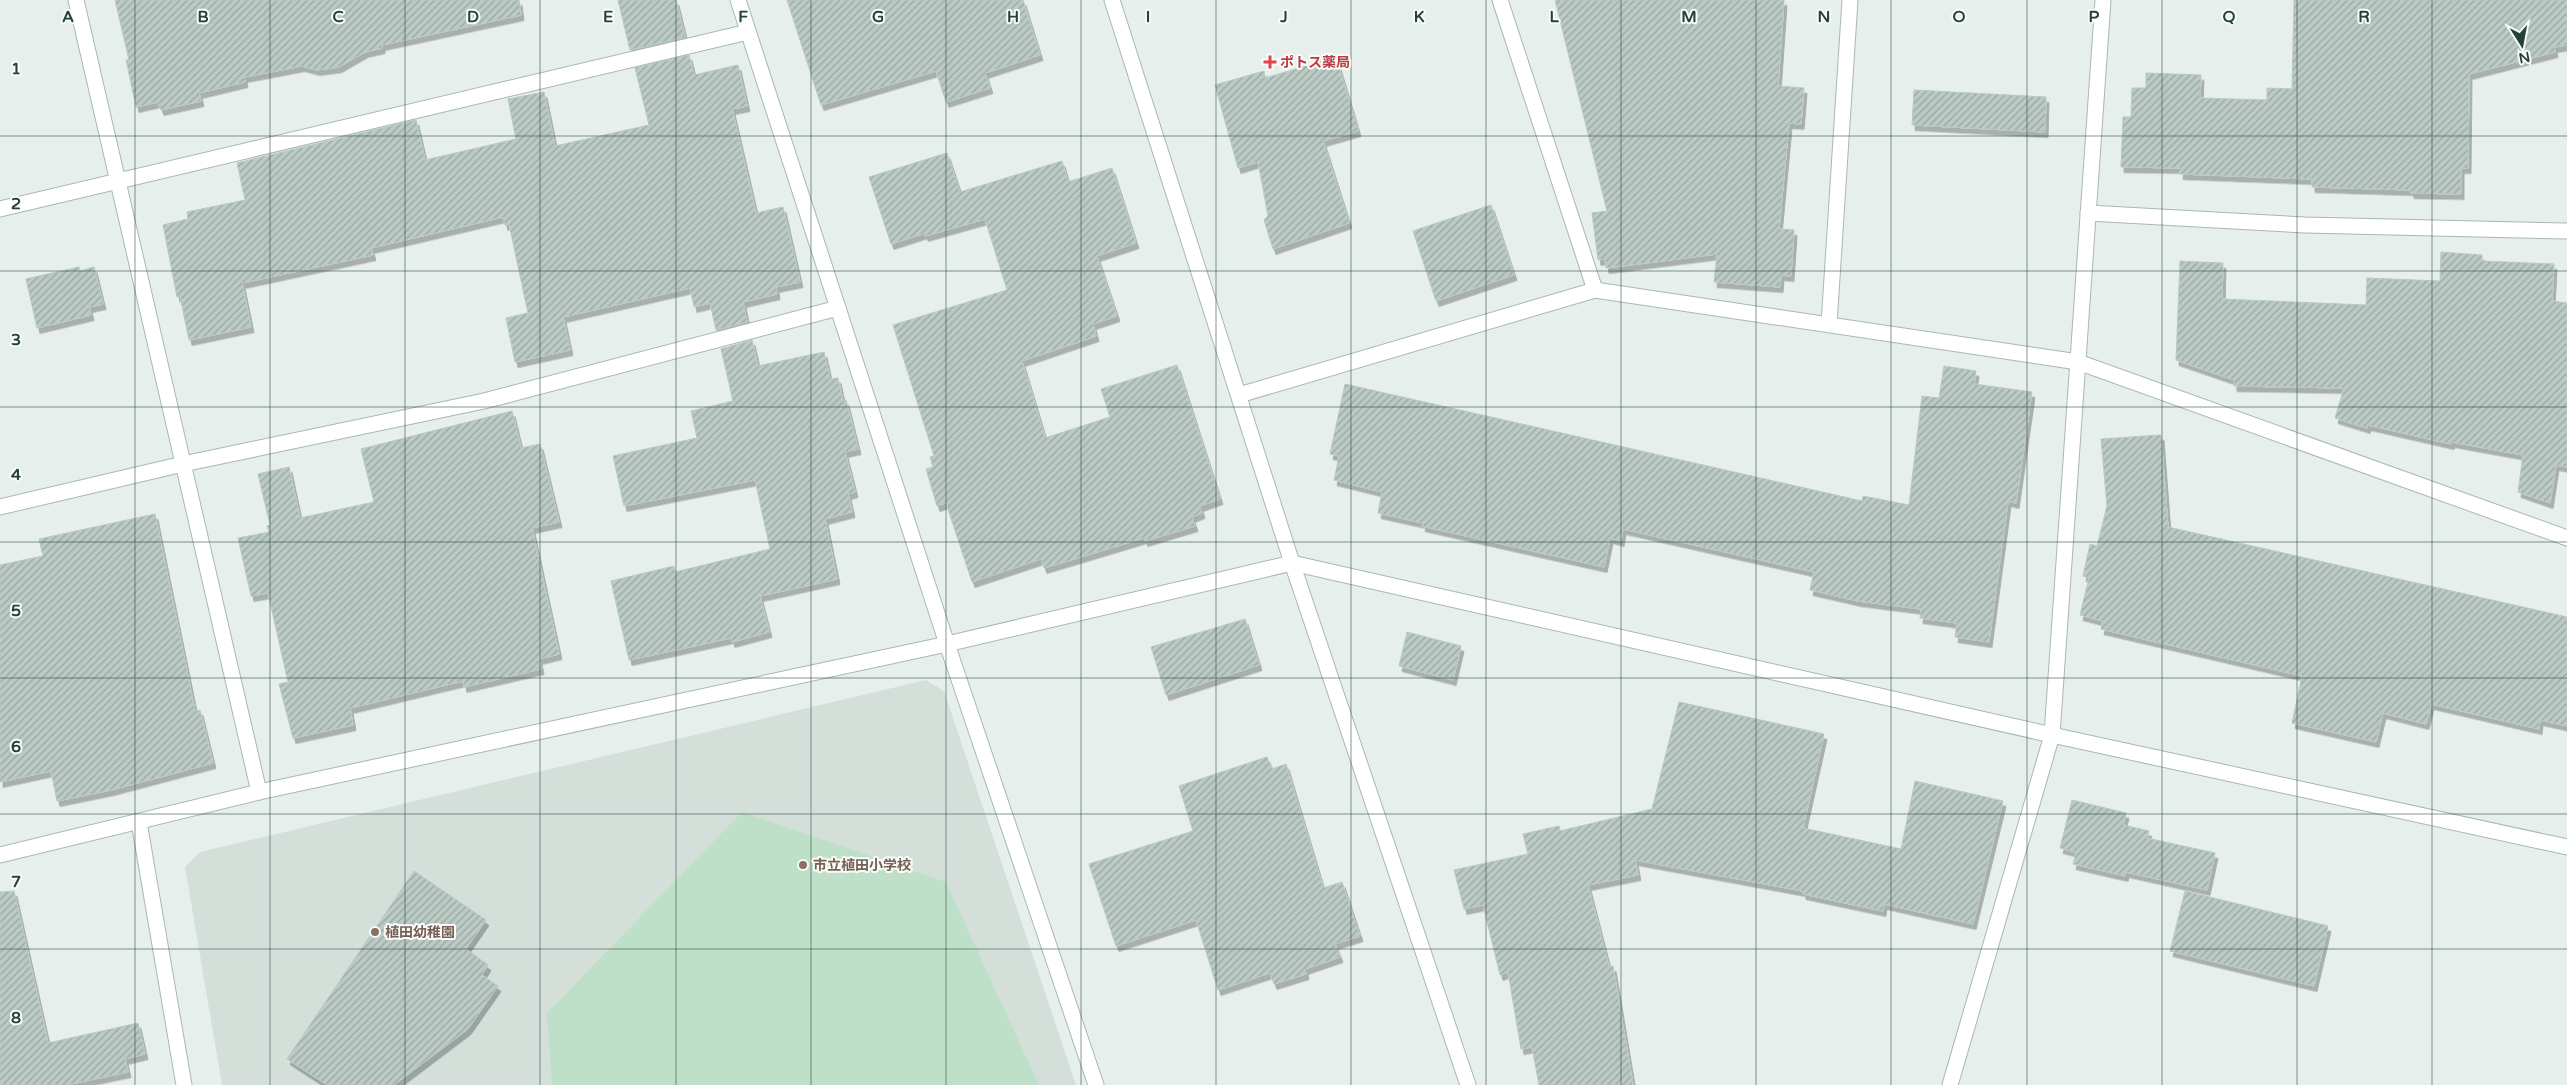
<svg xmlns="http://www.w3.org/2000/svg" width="2567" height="1085" viewBox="0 0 2567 1085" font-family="'Varela Round','Noto Sans JP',sans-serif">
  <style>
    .built { fill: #d4dfda }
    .pitch { fill: #bfe0c8 }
    .building { fill: url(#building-hatch); stroke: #b8c9c2; filter: url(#shadow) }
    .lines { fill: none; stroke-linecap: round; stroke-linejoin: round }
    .minor-casing { stroke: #a8b8b2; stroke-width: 17 }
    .tertiary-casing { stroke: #a8b8b2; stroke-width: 17 }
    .minor { stroke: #fff; stroke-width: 15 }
    .tertiary { stroke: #fff; stroke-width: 15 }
    .grid { fill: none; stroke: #24423a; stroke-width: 1; stroke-opacity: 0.55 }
    .health-dot { fill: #e0444e; stroke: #f7fbf9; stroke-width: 2 }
    .education-dot { fill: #8d6e63; stroke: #f7fbf9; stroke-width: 2 }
    .labels { text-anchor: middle; stroke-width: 4; stroke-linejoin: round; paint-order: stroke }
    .health-label { font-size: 14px; font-weight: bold; fill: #be3a42; stroke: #f7fbf9; text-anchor: start }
    .education-label { font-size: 14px; font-weight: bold; fill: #785e54; stroke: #f7fbf9; text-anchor: start }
    .grid-label { font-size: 16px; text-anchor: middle; font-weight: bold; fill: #24423a; stroke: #f7fbf9; stroke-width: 4; stroke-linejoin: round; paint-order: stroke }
  </style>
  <defs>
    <pattern id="building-hatch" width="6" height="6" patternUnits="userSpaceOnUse" patternTransform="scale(1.25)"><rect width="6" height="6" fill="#bbcac4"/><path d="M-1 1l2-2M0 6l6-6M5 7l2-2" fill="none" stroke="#98a6a0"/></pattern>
    <filter id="shadow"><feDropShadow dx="3" dy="5.5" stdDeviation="0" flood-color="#0004"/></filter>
  </defs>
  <rect width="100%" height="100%" fill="#e6efeb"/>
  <path class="built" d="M926,680l18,11 132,394h-854l-37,-218 15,-15z"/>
  <path class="pitch" d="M742,812l204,70 93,203h-487l-5,-72z"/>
  <g class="building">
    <path d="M115,0h404l2,15 -139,30v3l-17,4 -26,15 -22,3 -15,-4 -58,11 1,5 -46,11 2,8 -40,9 -3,-8 -22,5 -10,-47h3z"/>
    <path d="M618,0h58l9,37 -55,13z"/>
    <path d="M787,0h236l17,55 -55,18 5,15 -44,14 -10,-31 -115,34z"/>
    <path d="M1555,0h229l-6,86 26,2 -3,36 -12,-1 -10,106 15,1 -3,46 -10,-1 -1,12 -66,-5 3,-28 -111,14 -1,-9 -7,1 -6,-47 15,-2z"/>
    <path d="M2294,0h273v45l-13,2 1,5 -86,22 -1,94h-7v26l-50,-1v-3l-99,-3v-8l-132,-5 1,-6 -60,-1 2,-50h8l1,-29h14v-15l55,2 -1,23 67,2v-12l25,1z"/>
    <path d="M689,55l5,20 44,-10 9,41 -15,3 24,104 27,-6 17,75 -24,5 1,7 -34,8 4,20 -31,8 -6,-27 -16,4 -4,-19 -127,29 7,33 -55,12 -9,-44 22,-5 -19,-89 -4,1 -2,-8 -132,31 2,7 -131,28 9,44 -62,13 -9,-44 -3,1 -14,-72 25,-6 -1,-7 58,-12 -8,-37 179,-43 9,40 91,-21 -8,-40 36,-7 11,54 94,-21 -14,-57z"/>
    <path d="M1336,57l22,74 -35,10 26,82 -76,26 -9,-29 4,-4 -10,-54 -20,6 -23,-83 49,-14 1,7z"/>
    <path d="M1914,90l132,7 -1,35 -133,-7z"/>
    <path d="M947,153l13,39 102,-31 6,21 44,-14 24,75 -39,13 20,60 -24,8 3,12 -74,25 23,77 65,-21 -9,-28 76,-24 43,134 -20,7 2,7 -10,4 3,9 -50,15 -1,-3 -100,30 -3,-9 -69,23 -26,-79 -9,3 -11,-37 7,-2 -3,-10 4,-1 -41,-131 114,-35 -22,-71 -60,17v-3l-34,11 -22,-67z"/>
    <path d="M1491,205l23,70 -78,26 -23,-70z"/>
    <path d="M2441,252l41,3v6l72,3 -2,37 15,2v164l-11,-2 -6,38 -32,-11 5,-37 -71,-13 -1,2 -83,-19 -1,3 -32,-10 9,-30 -110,-2v-6l-58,-20 4,-99 43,2 -1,36 144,6 1,-27 73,3z"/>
    <path d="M79,267l1,4 14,-4 9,37 -14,3 2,8 -54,13 -11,-49z"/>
    <path d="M752,340l6,26 66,-14 6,27 8,-1 5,23 3,-1 12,49 -13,3 10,40 -7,2 4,18 -27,7 12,60 -77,17 9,36 -37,10 -1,-4 -102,22 -18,-79 63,-15 1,6 95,-23 -15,-69 -131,26 -11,-50 84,-18 -6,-27 42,-10 -12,-52z"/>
    <path d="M1944,366l32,5 -2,13 58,8 -16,111 -8,-2 -19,141 -34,-5 2,-14 -37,-5 1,-9 -63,-8 -48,-11 4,-18 -191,-43 -2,12 -11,-3 -6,29 -182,-41 1,-3 -45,-10 4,-21 -48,-12 5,-24 -9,-2 15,-70 517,117 1,-5 46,9 13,-109 17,2z"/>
    <path d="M512,411l9,37 19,-4 19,78 -27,6 27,126 -20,5 2,10 -77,18 -1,-6 -113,27 3,17 -60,13 -14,-54 9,-2 -20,-89 -17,3 -13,-58 31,-6 -2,-6 3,-1 -12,-51 31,-7 11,51 74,-16 -13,-53z"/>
    <path d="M2161,435l7,92 399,90v109l-27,-6 -1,9 -108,-25 -5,20 -43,-11 -7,29 -84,-19 10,-47 -201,-47 2,-8 -23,-6 9,-37 -6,-2 7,-32 7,2 10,-40 -6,-67z"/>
    <path d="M155,514l40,197 5,-1 13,53 -102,27 -54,11 -6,-30 -51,11v-217l43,-9 -4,-17z"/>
    <path d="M1245,619l14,46 -93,30 -15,-48z"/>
    <path d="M1407,632l54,14 -8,34 -54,-14z"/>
    <path d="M1679,702l145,32 -21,94 98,21 14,-68 88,20 -30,123 -89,-20 -1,7 -80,-17v-3l-168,-31 3,15 -50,10 21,82 4,-1 20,119h-94l-7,-38 -11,2 -13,-77 -8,3 -17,-70 -19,4 -10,-39 74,-16 -5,-20 36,-8 1,5 92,-22z"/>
    <path d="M1267,757l5,12 14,-5 37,124 19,-6 18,54 -25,8 5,13 -35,12 1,5 -32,10 -4,-11 -52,17 -22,-70 -80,26 -27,-82 104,-33 -14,-45z"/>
    <path d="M2072,800l54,13 -3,12 26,6 -2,7 68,15 -8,37 -81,-18 -1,4 -52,-12 3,-12 -16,-4z"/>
    <path d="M414,871l72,49 -20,29 22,16 -6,10 16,11 -30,43 -74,56h-67l-40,-26z"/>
    <path d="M14,891l34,152 90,-20 7,31 -20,5 3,13 -62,13h-66v-193z"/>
    <path d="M2185,891l143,35 -14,60 -144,-35z"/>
  </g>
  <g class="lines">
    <defs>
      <g id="minor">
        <path d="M76,0l183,792"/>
        <path d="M738,0l209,644 149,441"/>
        <path d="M1500,0l95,290"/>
        <path d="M0,209l748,-177"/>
        <path d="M2088,213l217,12 262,6"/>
        <path d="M1829,324l21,-324"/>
        <path d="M1239,395l356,-105 483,72 489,176"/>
        <path d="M0,507l183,-43 301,-63 354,-93"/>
        <path d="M139,822l45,263"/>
        <path d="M1950,1085l102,-350 51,-735"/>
      </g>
      <g id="tertiary">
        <path d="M1112,0l180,563 176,522"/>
        <path d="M0,855l259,-63 688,-148 345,-81 760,172 515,112"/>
      </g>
    </defs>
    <use href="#minor" class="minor-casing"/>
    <use href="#tertiary" class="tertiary-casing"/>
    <use href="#minor" class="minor"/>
    <use href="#tertiary" class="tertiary"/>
  </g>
  <path class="grid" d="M135,0v1085M270,0v1085M405,0v1085M540,0v1085M676,0v1085M811,0v1085M946,0v1085M1081,0v1085M1216,0v1085M1351,0v1085M1486,0v1085M1621,0v1085M1756,0v1085M1891,0v1085M2027,0v1085M2162,0v1085M2297,0v1085M2432,0v1085M0,136h2567M0,271h2567M0,407h2567M0,542h2567M0,678h2567M0,814h2567M0,949h2567"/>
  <path class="health-dot" d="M1267.5 54.5h5v5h5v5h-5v5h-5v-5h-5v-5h5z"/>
  <g class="education-dot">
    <circle cx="803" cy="865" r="5"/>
    <circle cx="375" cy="932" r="5"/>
  </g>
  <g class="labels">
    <g class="health-label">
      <text x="1280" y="67">ポトス薬局</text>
    </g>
    <g class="education-label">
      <text x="813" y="870">市立植田小学校</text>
      <text x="385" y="937">植田幼稚園</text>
    </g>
  </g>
  <g class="grid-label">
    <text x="68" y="22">A</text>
    <text x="203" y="22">B</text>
    <text x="338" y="22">C</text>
    <text x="473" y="22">D</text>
    <text x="608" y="22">E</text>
    <text x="743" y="22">F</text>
    <text x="878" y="22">G</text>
    <text x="1013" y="22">H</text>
    <text x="1148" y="22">I</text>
    <text x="1284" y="22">J</text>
    <text x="1419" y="22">K</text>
    <text x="1554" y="22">L</text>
    <text x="1689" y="22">M</text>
    <text x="1824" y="22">N</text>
    <text x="1959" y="22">O</text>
    <text x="2094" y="22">P</text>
    <text x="2229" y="22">Q</text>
    <text x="2364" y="22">R</text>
    <text x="16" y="74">1</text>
    <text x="16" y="209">2</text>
    <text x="16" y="345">3</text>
    <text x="16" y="480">4</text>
    <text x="16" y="616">5</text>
    <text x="16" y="752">6</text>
    <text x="16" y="887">7</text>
    <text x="16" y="1023">8</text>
  </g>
  <g transform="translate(2522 45) rotate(169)" stroke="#f7fbf9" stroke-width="4" paint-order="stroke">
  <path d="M0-4L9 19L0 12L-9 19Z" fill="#24423a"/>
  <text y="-8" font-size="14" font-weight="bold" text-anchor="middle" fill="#24423a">N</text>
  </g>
</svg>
